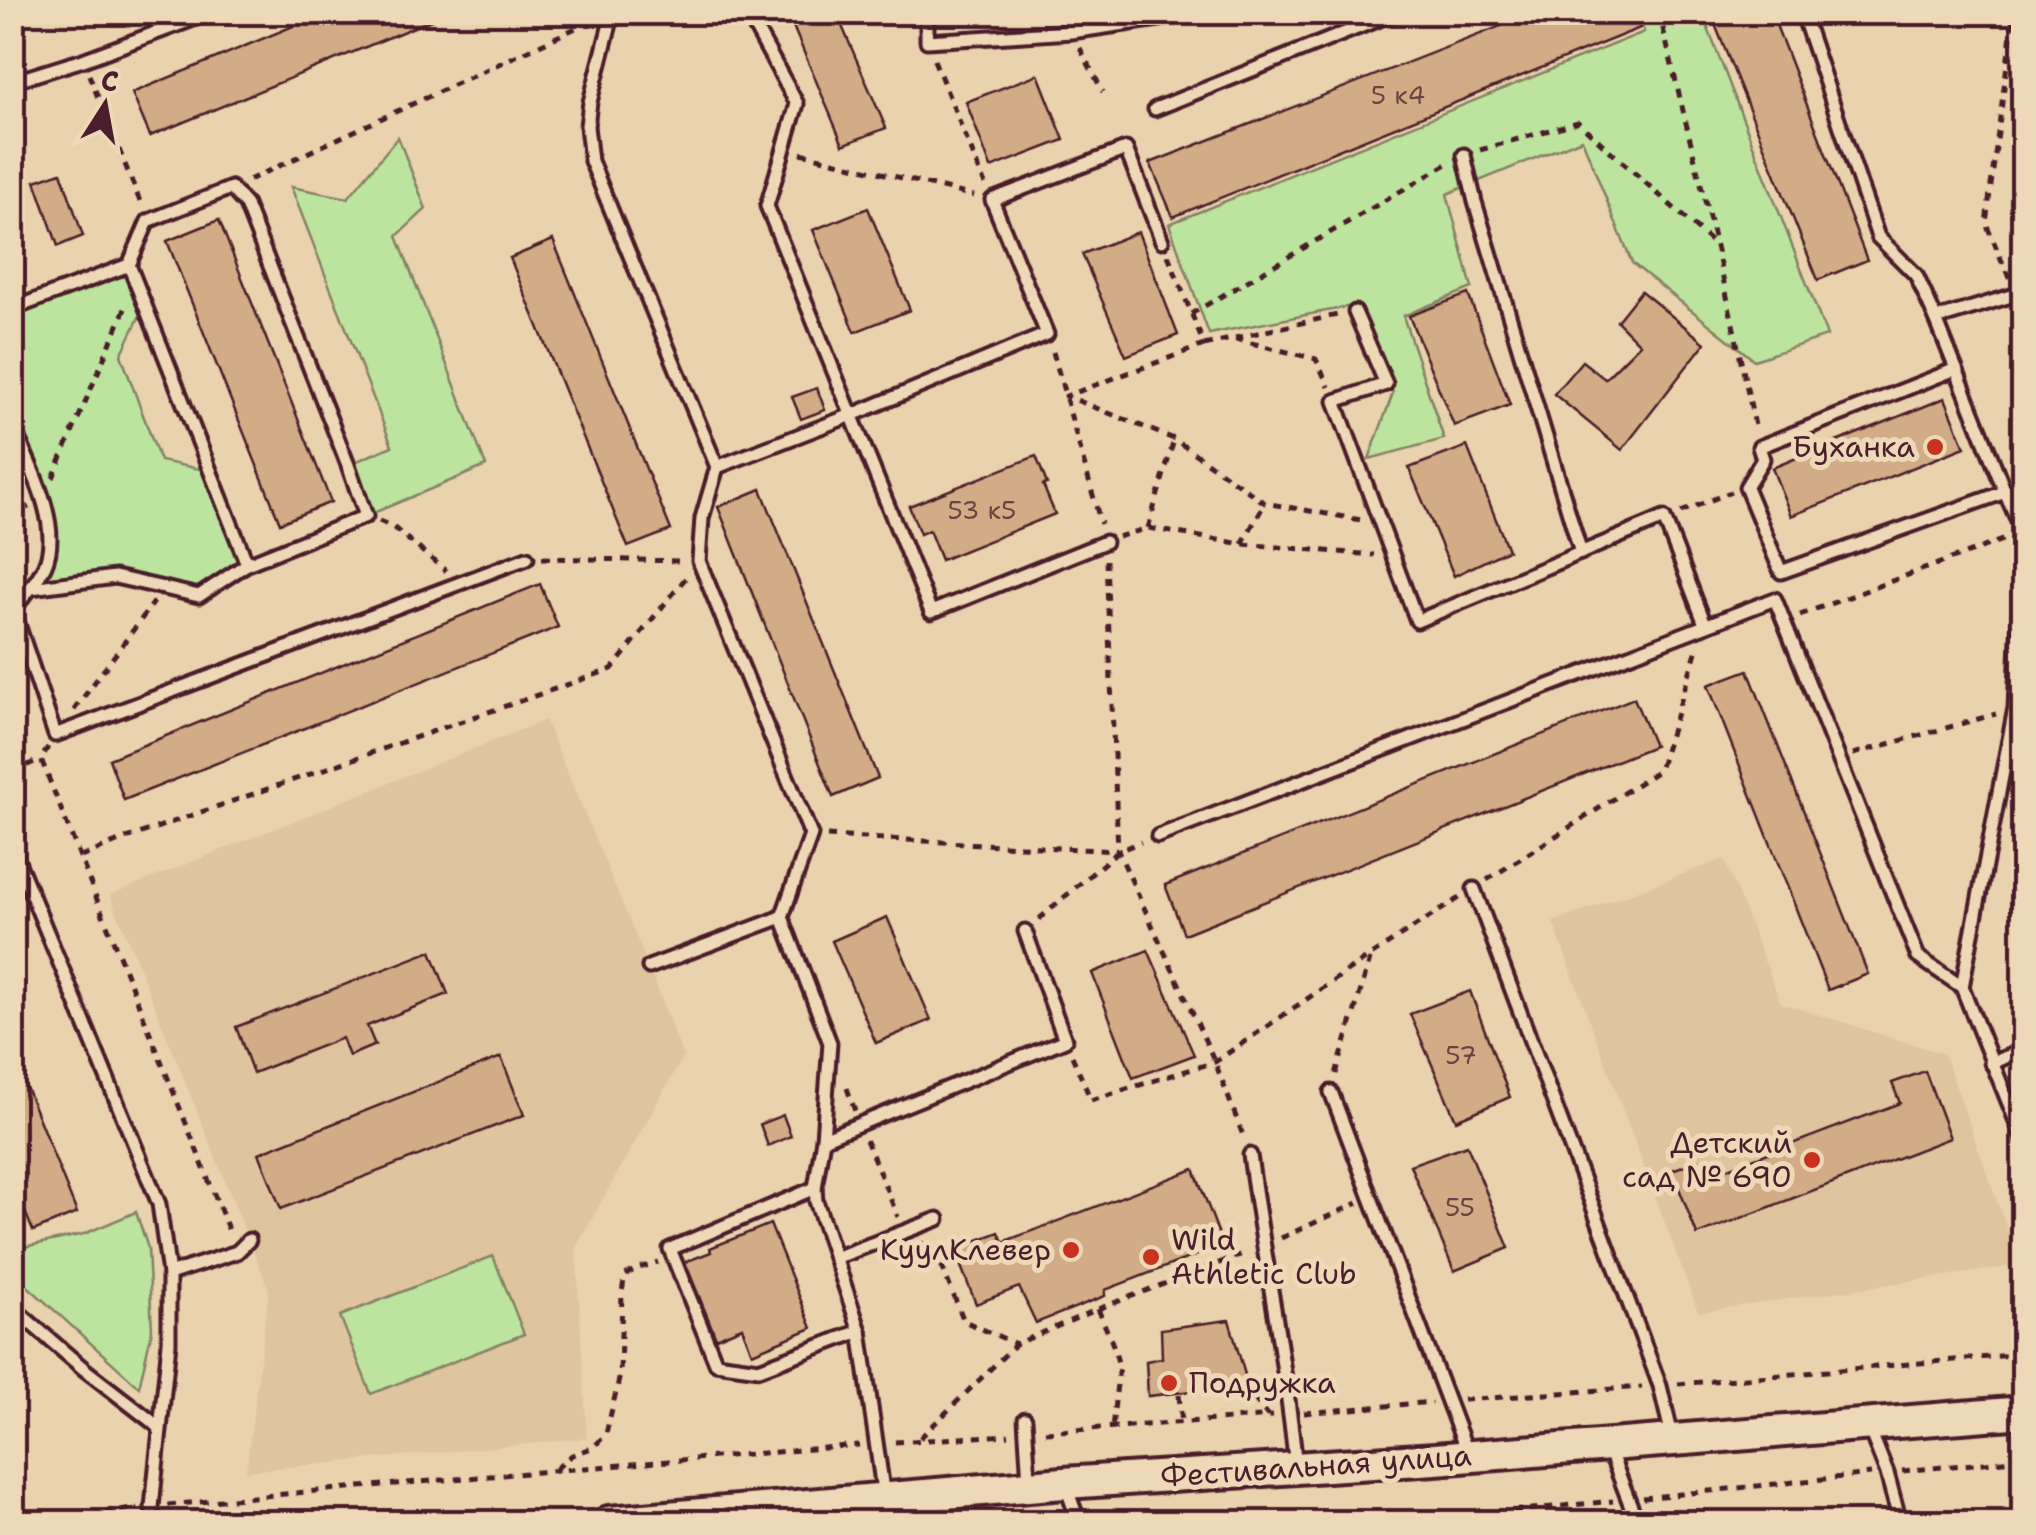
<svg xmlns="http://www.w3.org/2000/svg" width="2036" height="1535" viewBox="0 0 2036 1535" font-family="'Shantell Sans',sans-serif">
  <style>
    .built { fill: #dfc4a0 }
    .green { fill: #bde49f; stroke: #848265; stroke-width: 2.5 }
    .building { fill: #d2ac86; stroke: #4a1f2b; stroke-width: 2.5 }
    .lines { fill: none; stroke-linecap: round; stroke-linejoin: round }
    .service-casing { stroke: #4a1f2b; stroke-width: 19 }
    .tertiary-casing { stroke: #4a1f2b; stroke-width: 38 }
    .path { stroke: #4a1f2b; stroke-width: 5; stroke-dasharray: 8 8; stroke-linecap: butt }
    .service { stroke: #edd9b7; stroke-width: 11 }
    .tertiary { stroke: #edd9b7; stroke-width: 30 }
    .poi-dot { fill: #c8321e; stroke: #edd9b7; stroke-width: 4 }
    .labels { text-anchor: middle; stroke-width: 10; stroke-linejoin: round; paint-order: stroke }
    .number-label { font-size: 25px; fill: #6c4242 }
    .poi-label { font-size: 30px; fill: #4a1f2b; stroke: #edd9b7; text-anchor: end }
    .street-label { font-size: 30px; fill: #4a1f2b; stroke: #edd9b7 }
  </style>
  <rect width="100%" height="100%" fill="#e9d2ae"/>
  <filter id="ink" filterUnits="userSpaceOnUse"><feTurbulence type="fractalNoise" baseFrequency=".01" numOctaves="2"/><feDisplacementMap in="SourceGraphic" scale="20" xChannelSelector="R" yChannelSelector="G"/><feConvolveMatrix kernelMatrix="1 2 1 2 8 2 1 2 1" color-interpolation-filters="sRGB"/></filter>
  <g filter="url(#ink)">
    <g class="built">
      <path d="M545,720l104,247 34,90 -107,190 11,191 -341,33 23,-181 -159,-395z"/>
      <path d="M1724,859l57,144 163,51 76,211 -322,47 -145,-390z"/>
    </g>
    <g class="green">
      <path d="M1639,13h63l125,323 -73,24 -122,-97 -50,-124 -135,55 25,94 -69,28 41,123 -75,20 24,-66 -36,-88 -148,29 -40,-110 475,-192z"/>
      <path d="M398,137l28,72 -29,27 89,230 -120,50 -18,-51 44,-19 -101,-259 57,11z"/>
      <path d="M129,265l16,40 -24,50 39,106 50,10 37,93 -48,32 -84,-19 -84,11 20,-47 -38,-117v-115z"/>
      <path d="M136,1212l12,36 4,82 -13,57 -127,-115 1,-52 11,27 60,-13z"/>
      <path d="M493,1256l31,78 -153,60 -31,-78z"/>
    </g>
    <g class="building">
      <path d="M327,12l121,1 -298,123 -18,-43z"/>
      <path d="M787,12h49l50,116 -43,17z"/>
      <path d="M1537,12h97l6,16 -467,189 -23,-54z"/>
      <path d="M1710,12h61l96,248 -49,20z"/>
      <path d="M1038,74l26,66 -73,28 -25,-66z"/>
      <path d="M61,172l22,64 -25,10 -23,-65z"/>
      <path d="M868,208l42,102 -55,22 -42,-102z"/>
      <path d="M219,220l112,282 -51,21 -113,-282z"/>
      <path d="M1138,232l40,103 -52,21 -44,-102z"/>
      <path d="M553,240l118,290 -43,17 -118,-289z"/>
      <path d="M1641,291l64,52 -83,107 -68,-56 28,-33 23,18 35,-35 -23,-23z"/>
      <path d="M1468,294l42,111 -56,21 -45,-110z"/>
      <path d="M817,388l8,22 -24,9 -9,-22z"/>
      <path d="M1945,398l20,49 -174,69 -19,-48z"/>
      <path d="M1467,446l41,104 -54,26 -45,-108z"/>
      <path d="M1036,456l11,28 -4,1 12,29 -114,46 -12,-30 -9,4 -11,-28z"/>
      <path d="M761,489l117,289 -45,19 -115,-290z"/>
      <path d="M540,584l18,43 -434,173 -15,-41z"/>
      <path d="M1748,670l120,304 -40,16 -120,-305z"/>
      <path d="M1634,698l20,48 -470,188 -19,-49z"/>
      <path d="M887,917l44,103 -55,23 -44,-102z"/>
      <path d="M1148,950l46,105 -61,23 -41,-105z"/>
      <path d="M431,951l17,43 -81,32 8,19 -26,11 -7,-18 -89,35 -17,-46z"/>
      <path d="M1470,991l40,106 -54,23 -46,-106z"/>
      <path d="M13,1055l64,158 -44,18 -21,-51z"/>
      <path d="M501,1057l23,58 -243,94 -22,-56z"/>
      <path d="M1925,1071l25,67 -253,97 -25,-65 27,-10 6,17 195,-74 -8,-20z"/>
      <path d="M783,1115l8,21 -23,10 -8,-22z"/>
      <path d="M1467,1145l42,103 -55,23 -44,-106z"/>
      <path d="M1194,1169l29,76 -118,45v6l-69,27 -17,-36 -43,17 -22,-55 45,-17 4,10z"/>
      <path d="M770,1224l42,104 -60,25 -10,-26 -26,11 -31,-76 26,-10 -1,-4z"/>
      <path d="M1229,1320l19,65 -100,11 -2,-35 16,-3 -1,-29z"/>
    </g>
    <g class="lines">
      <defs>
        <g id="service">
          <path d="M613,12l-23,90 -3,24 4,35 126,306 -15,51 -3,43 112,274 -29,82 48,126 -7,96 -8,49 1,13 44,130 24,166"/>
          <path d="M747,12l50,92 -30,102 164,406 174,-70"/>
          <path d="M927,12v29l144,-9 135,-20"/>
          <path d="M1802,12l76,225 38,38 20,44"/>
          <path d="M12,82l71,-22 129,-48"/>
          <path d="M1155,109l242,-97"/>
          <path d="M1464,155l11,47 106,351"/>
          <path d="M12,309l117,-44"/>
          <path d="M1355,312l31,72 -51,17 82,220 247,-103 41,106"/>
          <path d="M1956,369l49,123 -224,80 -35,-85 17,-28 -4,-12z"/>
          <path d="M1956,369l-20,-50 88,-27"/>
          <path d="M12,424c16,39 51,100 33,141 -8,17 -20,31 -33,45"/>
          <path d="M717,467l135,-52 195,-81 -55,-134 134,-51 36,92"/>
          <path d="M31,588l84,-11 84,19 48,-32 119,-48 -18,-51 -102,-260 -15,-17 -83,33 -19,44 118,299"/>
          <path d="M13,609l42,126 472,-177"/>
          <path d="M1158,836l617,-237 143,358 44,30 62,154"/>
          <path d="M12,847l147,357 10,70v69l-17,164 1,15"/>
          <path d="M1474,889l186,497 13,54"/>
          <path d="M649,967l133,-50"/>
          <path d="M1962,987l53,-279 8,-176 -18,-40 19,-1"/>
          <path d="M1991,1063l33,-13"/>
          <path d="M1331,1092l136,360"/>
          <path d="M823,1139l242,-99 -40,-109"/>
          <path d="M1250,1155c14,104 36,208 46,313"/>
          <path d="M815,1188l-145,61 46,114 43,6 101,-38"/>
          <path d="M835,1258l103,-39"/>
          <path d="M169,1274l68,-22 12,-12"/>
          <path d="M12,1307l72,62 75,58"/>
          <path d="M1025,1419l4,63"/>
          <path d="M1868,1425l19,48 13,49"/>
          <path d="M1609,1449l28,73"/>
          <path d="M1066,1487l13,35"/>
        </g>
        <path id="tertiary" d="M609,1522l455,-39 371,-24 589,-47"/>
      </defs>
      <use href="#service" class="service-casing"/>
      <use href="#tertiary" class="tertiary-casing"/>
      <g class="path">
        <path d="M1659,12l57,234 40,184"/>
        <path d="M1080,48l23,44"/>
        <path d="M934,60l51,124"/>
        <path d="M89,75l52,129"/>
        <path d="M1480,150l98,-28 138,124"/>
        <path d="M801,153l173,43"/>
        <path d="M249,180l344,-160"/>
        <path d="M1168,255l36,90 -138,51 108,43 91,64 96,17"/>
        <path d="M2009,278l-23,-55 28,-211"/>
        <path d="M1191,314l256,-150"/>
        <path d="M1235,339l81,20 13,28"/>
        <path d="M1204,345l133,-30"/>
        <path d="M1053,352l48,172"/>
        <path d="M53,478l74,-174"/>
        <path d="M1681,512l50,-20"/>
        <path d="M12,514l17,-7"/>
        <path d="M379,521l14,6 53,44"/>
        <path d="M1148,528l26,-88"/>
        <path d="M1118,537l30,-9 94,16 132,11"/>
        <path d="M1242,544l23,-41"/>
        <path d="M542,558l139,3"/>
        <path d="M1106,560l12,291"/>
        <path d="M1800,615l205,-76"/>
        <path d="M74,710l80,-108"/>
        <path d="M48,747l-7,12 189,475"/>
        <path d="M1853,754l143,-40"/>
        <path d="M12,772l29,-13"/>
        <path d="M827,836l291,15 97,211 29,76"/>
        <path d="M81,857l43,-18 488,-170 76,-94"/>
        <path d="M1487,880l172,-110 39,-124"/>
        <path d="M1039,919l79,-68 23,-9"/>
        <path d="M1072,1056l19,44 124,-38 156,-107 90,-58"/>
        <path d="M1336,1074l35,-118"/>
        <path d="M847,1088l8,23"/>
        <path d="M866,1140l32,77"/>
        <path d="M1281,1238l77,-35"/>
        <path d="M921,1243l15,9 28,69 52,23"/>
        <path d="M1098,1309l15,36 6,21 -7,62"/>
        <path d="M1678,1384l346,-30"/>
        <path d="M1244,1386l24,30"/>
        <path d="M1179,1395l3,28"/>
        <path d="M1463,1400l179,-13"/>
        <path d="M1304,1413l128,-11"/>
        <path d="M1045,1432l228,-16"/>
        <path d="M920,1438l96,-94 82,-35 150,-57"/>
        <path d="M895,1442l114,-7"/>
        <path d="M556,1469l16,-14 22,-8 12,-13 14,-59 2,-83 3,-17 14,-7 19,-6"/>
        <path d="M1902,1471l122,-12"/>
        <path d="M1643,1498l228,-24"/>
        <path d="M168,1505l180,-17 511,-43"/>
        <path d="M25,1522l112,-14"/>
        <path d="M1402,1522l211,-21"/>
      </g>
      <use href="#service" class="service"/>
      <use href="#tertiary" class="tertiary"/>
    </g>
  </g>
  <g class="poi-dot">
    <circle cx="1935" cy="447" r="10"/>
    <circle cx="1812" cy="1160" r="10"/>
    <circle cx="1071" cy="1250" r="10"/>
    <circle cx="1151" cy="1257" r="10"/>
    <circle cx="1169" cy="1383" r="10"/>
  </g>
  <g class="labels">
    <g class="number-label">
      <text x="1398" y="104">5 к4</text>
      <text x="982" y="519">53 к5</text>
      <text x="1461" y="1064">57</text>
      <text x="1460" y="1216">55</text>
    </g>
    <g class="poi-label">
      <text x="1915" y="457">Буханка</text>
      <text x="1792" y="1153">Детский<tspan x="1792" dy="34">сад № 690</tspan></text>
      <text x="1171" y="1250" text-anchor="start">Wild<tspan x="1171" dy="34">Athletic Club</tspan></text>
      <text x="1051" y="1260">КуулКлевер</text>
      <text x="1189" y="1393" text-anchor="start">Подружка</text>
    </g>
    <g class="street-label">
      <text transform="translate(1316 1466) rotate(-4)" y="10">Фестивальная улица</text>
    </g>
  </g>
  <rect width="2036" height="1535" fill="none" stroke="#edd9b7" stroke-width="50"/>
  <rect x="25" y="25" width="1986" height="1485" fill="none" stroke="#4a1f2b" stroke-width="4" filter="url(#ink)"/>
  <g transform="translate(105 105) rotate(11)" stroke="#edd9b7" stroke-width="8" paint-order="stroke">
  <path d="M0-8L18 38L0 25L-18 38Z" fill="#4a1f2b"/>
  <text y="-15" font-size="28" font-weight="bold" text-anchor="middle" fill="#4a1f2b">С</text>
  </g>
</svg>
